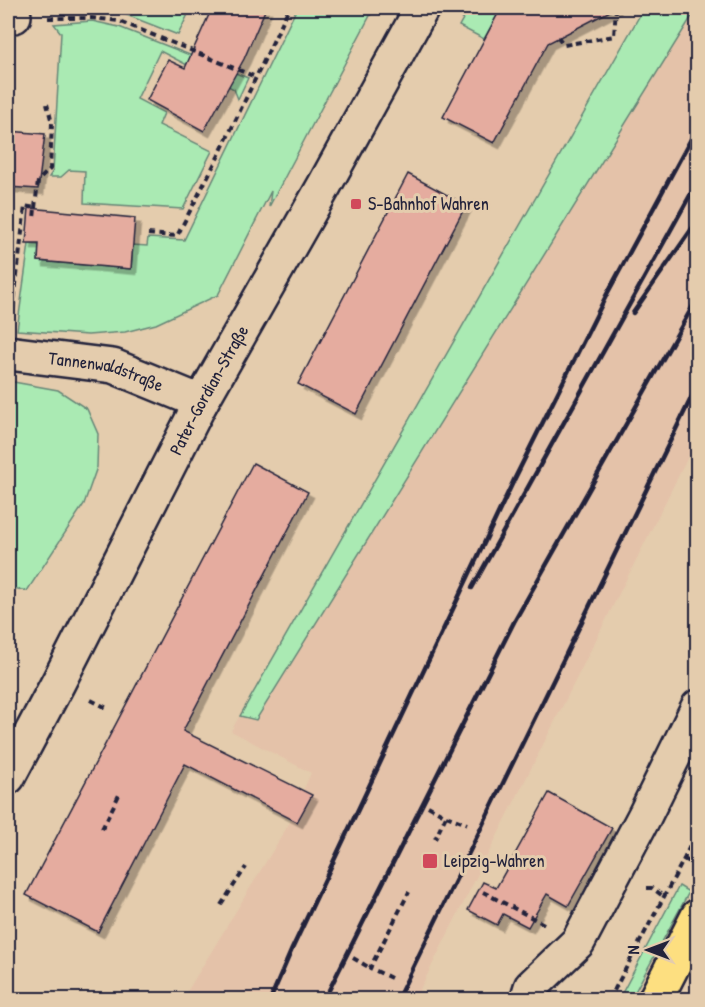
<svg xmlns="http://www.w3.org/2000/svg" width="705" height="1007" viewBox="0 0 705 1007" font-family="'Patrick Hand',sans-serif">
  <style>
    .built { fill: #e4c2a9 }
    .green { fill: #aaeab3; stroke: #668677; stroke-width: 1.5 }
    .building { fill: #e5ac9f; stroke: #22223b; stroke-width: 1.5; filter: url(#shadow) }
    .lines { fill: none; stroke-linecap: round; stroke-linejoin: round }
    .minor-casing { stroke: #22223b; stroke-width: 38 }
    .major-casing { stroke: #22223b; stroke-width: 38 }
    .path { stroke: #22223b; stroke-width: 4; stroke-dasharray: 6 4.5; stroke-linecap: butt }
    .minor { stroke: #e4ccad; stroke-width: 33 }
    .major { stroke: #fddf80; stroke-width: 33 }
    .rail { stroke: #22223b; stroke-width: 4.5 }
    .poi-dot { fill: #d1495b; stroke: #e4ccad; stroke-width: 2 }
    .labels { text-anchor: middle; stroke-width: 6; stroke-linejoin: round; paint-order: stroke }
    .poi-label { font-size: 18px; fill: #22223b; stroke: #e4ccad; text-anchor: start }
    .street-label { font-size: 18px; fill: #22223b; stroke: #e4ccad }
  </style>
  <defs>
    <filter id="shadow"><feDropShadow dx="5.5" dy="5.5" stdDeviation="0" flood-color="#0004"/></filter>
  </defs>
  <rect width="100%" height="100%" fill="#e4ccad"/>
  <filter id="ink" filterUnits="userSpaceOnUse"><feTurbulence type="fractalNoise" baseFrequency=".0167" numOctaves="2"/><feDisplacementMap in="SourceGraphic" scale="12" xChannelSelector="R" yChannelSelector="G"/><feConvolveMatrix kernelMatrix="1 2 1 2 8 2 1 2 1" color-interpolation-filters="sRGB"/></filter>
  <g filter="url(#ink)">
    <path class="built" d="M644,8h53v431l-282,560 -233,1 110,-181 6,3 13,-27 -8,-4 8,-18 -80,-42z"/>
    <g class="green">
      <path d="M35,8h156l-13,27 -59,-23z"/>
      <path d="M297,8h77l-105,199 2,-16 -53,104 -62,29 -31,8 -37,3 -71,-5 12,-86 10,1 -1,16 93,8 2,-24 14,1 1,-8 36,2z"/>
      <path d="M469,8h32l-17,31 -25,-13z"/>
      <path d="M644,8h53l-441,712 -16,-4z"/>
      <path d="M92,21l27,6 129,51 -10,21 -4,-10 -74,-38 -23,48 27,14 -5,12 53,26 -29,58 -99,-6 1,-32 -16,-1 -8,7h-12l4,-6 8,-138 -7,-9z"/>
      <path d="M8,26l7,1 -3,54h-4z"/>
      <path d="M8,381l50,9 29,19 11,25 -1,33 -13,37 -57,87 -19,-4z"/>
      <path d="M679,886l10,6 -58,107h-12z"/>
    </g>
    <g class="building">
      <path d="M212,8h54l-22,51 -40,72 -57,-31 21,-40 17,8z"/>
      <path d="M501,8h115l-68,35 -54,100 -51,-26z"/>
      <path d="M8,131l37,3 -7,55 -30,-2z"/>
      <path d="M408,174l58,31 -110,209 -58,-30z"/>
      <path d="M29,208l106,10 -4,51 -93,-8 1,-17h-13z"/>
      <path d="M253,463l55,29 -125,239 129,64 -15,27 -112,-58 -87,168 -72,-37z"/>
      <path d="M549,793l63,35 -44,78 -21,-12 -19,33 -25,-13 -6,11 -29,-15 15,-28 13,6z"/>
    </g>
    <g class="lines">
      <defs>
        <g id="minor">
          <path d="M8,16h6"/>
          <path id="s1" d="M8,353l105,13 88,36"/>
          <path id="s2" d="M8,777l50,-94 143,-281 123,-216 98,-178"/>
          <path d="M527,1000l4,-13 47,-45 67,-127 53,-108"/>
        </g>
        <path id="major" d="M655,1000l43,-84"/>
      </defs>
      <use href="#minor" class="minor-casing"/>
      <use href="#major" class="major-casing"/>
      <g class="path">
        <path d="M48,18h44l27,3 137,56"/>
        <path d="M558,37l6,8 50,-9 2,-28"/>
        <path d="M35,208l3,-27 12,-12 2,-46 -5,-19"/>
        <path d="M148,234l29,2 41,-79 71,-149"/>
        <path d="M12,319l13,-113 10,2 -1,11"/>
        <path d="M91,700l16,8"/>
        <path d="M428,806l18,10 -11,23"/>
        <path d="M446,816l21,8"/>
        <path d="M102,829l17,-34"/>
        <path d="M684,859l14,7"/>
        <path d="M647,888h5l11,8"/>
        <path d="M483,892l61,32"/>
        <path d="M221,905l25,-38"/>
        <path d="M353,958l17,10"/>
        <path d="M391,978l-21,-10 39,-76"/>
        <path d="M609,1000l75,-141 14,-31"/>
      </g>
      <use href="#minor" class="minor"/>
      <use href="#major" class="major"/>
      <g class="rail">
        <path d="M633,313l65,-93"/>
        <path d="M472,588l226,-407"/>
        <path d="M270,1000l22,-51 222,-469 93,-186 91,-168"/>
        <path d="M324,1000l190,-378 184,-325"/>
        <path d="M397,1000l301,-616"/>
      </g>
    </g>
  </g>
  <g class="poi-dot">
    <rect x="350" y="198" width="12" height="12" rx="3"/>
    <rect x="422" y="853" width="16" height="16" rx="3"/>
  </g>
  <g class="labels">
    <g class="poi-label">
      <text x="368" y="210">S-Bahnhof Wahren</text>
      <text x="444" y="867">Leipzig-Wahren</text>
    </g>
    <g class="street-label">
      <text dy="6" stroke="none"><textPath href="#s1" startOffset="100">Tannenwaldstraße</textPath></text>
      <text dy="6" stroke="none"><textPath href="#s2" startOffset="436">Pater-Gordian-Straße</textPath></text>
    </g>
  </g>
  <rect width="705" height="1007" fill="none" stroke="#e4ccad" stroke-width="30"/>
  <rect x="15" y="15" width="675" height="977" fill="none" stroke="#22223b" stroke-width="2" filter="url(#ink)"/>
  <g transform="translate(648 950) rotate(270)" stroke="#e4ccad" stroke-width="4.5" paint-order="stroke">
  <path d="M0-4.5L10 22L0 15L-10 22Z" fill="#22223b"/>
  <text y="-9" font-size="16" font-weight="bold" text-anchor="middle" fill="#22223b">N</text>
  </g>
</svg>
